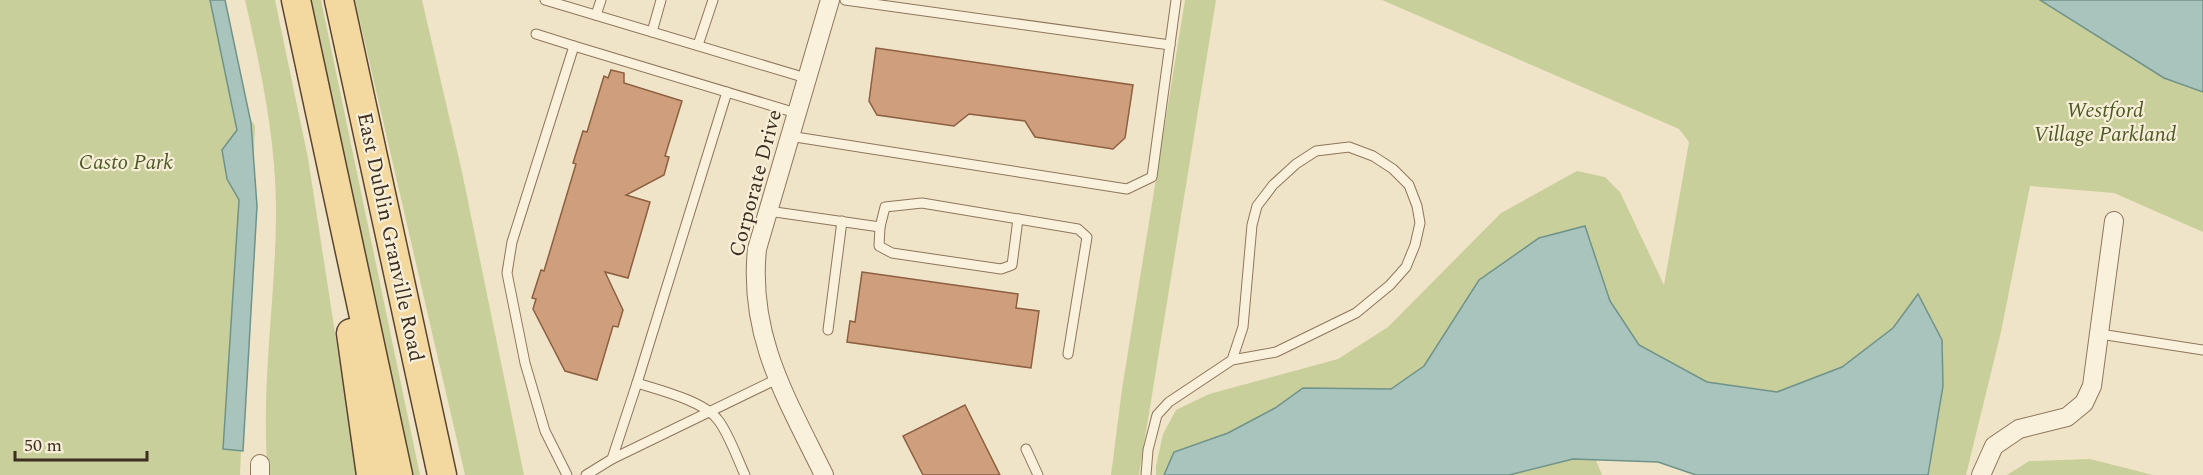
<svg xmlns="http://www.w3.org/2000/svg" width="2203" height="475" viewBox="0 0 2203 475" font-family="Spectral,serif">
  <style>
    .green { fill: #c9cf9b }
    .water { fill: #a9c4bc; stroke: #6f938a; stroke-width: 1.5 }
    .building { fill: #cf9f7d; stroke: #8d5f41; stroke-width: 1.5 }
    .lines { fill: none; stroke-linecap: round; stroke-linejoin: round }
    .lane-casing { stroke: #8d765c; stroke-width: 11 }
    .street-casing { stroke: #8d765c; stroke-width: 20 }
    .primary-casing { stroke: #5b4430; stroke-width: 31 }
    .lane { stroke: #faf1dc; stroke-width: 9 }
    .street { stroke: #faf1dc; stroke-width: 18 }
    .primary { stroke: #f3d9a0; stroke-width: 28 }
    .labels { text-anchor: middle; stroke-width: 4.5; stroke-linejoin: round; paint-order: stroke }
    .park-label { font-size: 21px; font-style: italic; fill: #4d5a26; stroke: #f7eed8 }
    .street-label { font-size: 21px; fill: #3d2e20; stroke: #f7eed8 }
  </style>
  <rect width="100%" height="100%" fill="#f0e4c8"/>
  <g class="green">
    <path d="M0,0h210l18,85 27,41 -15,349h-240z"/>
    <path d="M245,0h30l33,158 49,317h-89c-8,-86 8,-177 8,-264 0,-72 -15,-141 -31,-211z"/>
    <path d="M305,0h16l99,475h-15z"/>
    <path d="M355,0h67l40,172 62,303h-59z"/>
    <path d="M1185,0h31l-77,475h-28l11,-86z"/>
    <path d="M1382,0h658l124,78 39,14v140l-89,-39 -84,-7 -29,146 -35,143h-38l15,-89 -1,-46 -24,-45 -25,33 -51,39 -65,25 -70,-10 -68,-37 -29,-44 -26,-75 -105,54 -55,86 -33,23 -88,-1 -28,20 -47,25 -54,19 -10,23h-8v-9l7,-32 13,-24 33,-16 129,-35 50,-32 113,-114 76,-42 28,6 15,15 44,93 25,-143 -10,-13z"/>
    <path d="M1573,459l23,1 6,15h-93z"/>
    <path d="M2090,459l63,16h-146l22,-14z"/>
  </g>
  <g class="water">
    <path d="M210,0h15l26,123 6,83 -14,245 -20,-2 16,-249 -12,-21 -5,-29 15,-20z"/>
    <path d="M2040,0h163v92l-39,-14z"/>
    <path d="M1585,226l25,75 29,44 68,37 70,10 65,-25 51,-39 25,-34 24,46 1,46 -15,89h-232l-38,-13 -85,-3 -64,16h-345l10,-23 54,-19 47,-25 28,-20 88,1 33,-23 55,-86 60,-42z"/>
  </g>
  <g class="building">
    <path d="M876,48l257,37 -8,53 -12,11 -78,-12 -10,-16 -56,-7 -15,12 -77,-11 -8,-14z"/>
    <path d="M611,70l13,3v10l58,18 -17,55 4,1 -5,18 -38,20 24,7 -22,76 -23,-6 18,38 -5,17 -5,-1 -16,54 -32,-9 -32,-62 3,-10 -4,-1 9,-28 3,1 32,-107 -3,-1 10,-32 4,1 17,-56 4,2z"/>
    <path d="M862,272l156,22 -2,14 23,3 -8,57 -184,-26 3,-21 5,1z"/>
    <path d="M965,405l35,70h-77l-20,-39z"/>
  </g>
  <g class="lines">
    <defs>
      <g id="lane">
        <path d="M545,0l261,78"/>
        <path d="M845,0l325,45"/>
        <path d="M596,15l5,-15"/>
        <path d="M652,32l9,-32"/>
        <path d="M536,34l38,12"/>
        <path d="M698,45l15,-45"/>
        <path d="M789,136l338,53 25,-12 24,-177"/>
        <path d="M768,211l112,16 5,-20 37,-4 156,26 9,8 -19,117"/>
        <path d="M880,227l-1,19 13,7 109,16 11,-4 6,-46"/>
        <path d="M828,330l14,-109"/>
        <path d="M2100,334l103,16"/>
        <path d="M637,383l90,-291"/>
        <path d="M1026,449l12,26"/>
        <path d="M612,459l165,-80"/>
        <path d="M567,475l-22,-44 -20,-68 -18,-90 5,-31 62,-196 222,67"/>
        <path d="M586,475l26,-16 25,-76c22,7 67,18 81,37 10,12 20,40 27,55"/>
        <path d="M1146,475l2,-25 9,-35 12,-13 63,-42 44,-8 80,-39 34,-28 16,-18 9,-22 5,-22 -3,-17 -8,-21 -16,-16 -20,-13 -24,-9 -33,4 -20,13 -23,21 -16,21 -5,19 -9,102 -11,33"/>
      </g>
      <g id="street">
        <path d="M260,475v-11"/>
        <path d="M824,475c-37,-76 -76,-138 -67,-226l73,-249"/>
        <path d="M1981,475l13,-29 25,-17 48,-12 17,-14 8,-17 22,-165"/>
      </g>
      <g id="primary">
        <path d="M296,0l102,475"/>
        <path d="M339,0l103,475"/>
        <path d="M351,333l20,142"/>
      </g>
    </defs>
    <use href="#lane" class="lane-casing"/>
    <use href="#street" class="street-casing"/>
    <use href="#primary" class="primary-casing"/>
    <use href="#lane" class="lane"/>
    <use href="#street" class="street"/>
    <use href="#primary" class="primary"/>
  </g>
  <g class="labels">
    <g class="park-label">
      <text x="2105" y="117">Westford<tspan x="2105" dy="24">Village Parkland</tspan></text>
      <text x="126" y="169">Casto Park</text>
    </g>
    <g class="street-label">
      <text transform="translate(755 183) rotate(-75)" y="7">Corporate Drive</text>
      <text transform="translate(391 237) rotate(78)" y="7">East Dublin Granville Road</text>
    </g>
  </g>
  <path d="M15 451v9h132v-9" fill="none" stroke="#3d2e20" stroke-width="3"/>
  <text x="24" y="451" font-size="18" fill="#3d2e20" stroke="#f7eed8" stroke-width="4.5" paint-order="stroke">50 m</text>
</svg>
